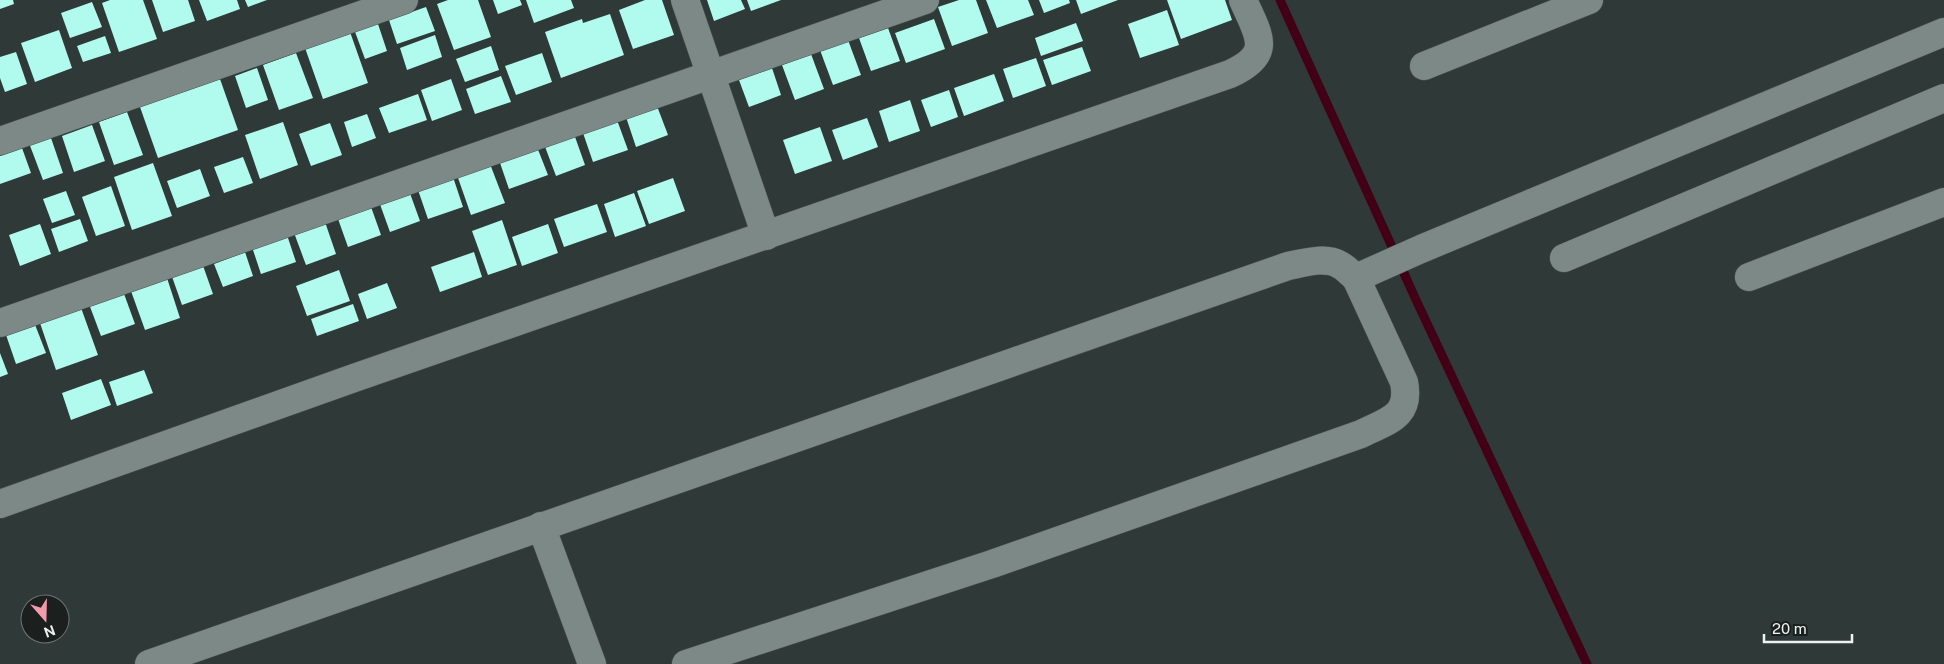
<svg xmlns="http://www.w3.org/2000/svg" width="1944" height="664" viewBox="0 0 1944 664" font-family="'Public Sans',sans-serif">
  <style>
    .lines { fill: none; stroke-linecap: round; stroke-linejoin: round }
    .stream { stroke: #410016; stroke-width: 9 }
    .building { fill: #b0fbee }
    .minor-casing { stroke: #4e5755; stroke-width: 29 }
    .minor { stroke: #7c8986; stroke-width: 28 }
  </style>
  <rect width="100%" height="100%" fill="#2f3a38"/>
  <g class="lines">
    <path class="stream" d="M1280,0l137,302 170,362"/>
  </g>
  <g class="building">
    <path d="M0,0h13l1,4 -14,5z"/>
    <path d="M110,0h33l14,39 -38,13 -17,-49z"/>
    <path d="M152,0h36l7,21 -32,11z"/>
    <path d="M199,0h38l3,9 -33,12z"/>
    <path d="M245,0h22l-19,7z"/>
    <path d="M448,0h30l13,37 -37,13 -17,-46z"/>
    <path d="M493,0h27l2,5 -24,9z"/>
    <path d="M526,0h45l3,8 -40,15z"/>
    <path d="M645,0h17l12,35 -41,14 -14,-39z"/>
    <path d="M707,0h34l4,9 -31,12z"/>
    <path d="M747,0h34l-30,11z"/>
    <path d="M959,0h17l12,33 -36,13 -14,-39z"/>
    <path d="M986,0h42l6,15 -37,13z"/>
    <path d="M1039,0h30l1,3 -26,10z"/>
    <path d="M1076,0h42l-37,14z"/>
    <path d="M1167,0h58l7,20 -51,19z"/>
    <path d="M92,2l10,25 -32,11 -9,-25z"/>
    <path d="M426,7l9,24 -38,13 -8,-24z"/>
    <path d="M1167,10l12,35 -39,13 -12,-34z"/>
    <path d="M610,14l14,41 -63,23 -16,-46 37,-13 1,4z"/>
    <path d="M934,19l11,30 -39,14 -11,-30z"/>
    <path d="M377,21l10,30 -22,8 -11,-30z"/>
    <path d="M1076,23l7,18 -42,15 -6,-18z"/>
    <path d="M888,28l12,33 -29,10 -12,-33z"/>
    <path d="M349,29l19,54 -45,16 -19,-54z"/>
    <path d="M59,30l13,38 -37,14 -14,-39z"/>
    <path d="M435,35l7,22 -35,13 -7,-22z"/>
    <path d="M105,36l6,17 -28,9 -6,-16z"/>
    <path d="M848,40l13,35 -28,10 -13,-35z"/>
    <path d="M491,46l8,24 -34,12 -9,-23z"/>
    <path d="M1082,47l9,24 -39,14 -9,-25z"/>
    <path d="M16,52l11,32 -22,8 -5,-14v-21z"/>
    <path d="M296,53l17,45 -34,12 -16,-45z"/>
    <path d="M542,53l10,29 -36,13 -11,-29z"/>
    <path d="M811,54l13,35 -29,11 -13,-35z"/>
    <path d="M1036,58l10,28 -33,12 -10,-29z"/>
    <path d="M257,68l11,32 -22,8 -11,-32z"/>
    <path d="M772,68l9,27 -32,12 -10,-27z"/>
    <path d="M994,74l10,27 -40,15 -10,-28z"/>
    <path d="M501,76l10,26 -36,12 -9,-25z"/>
    <path d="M220,79l18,51 -80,28 -18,-51z"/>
    <path d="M451,79l11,31 -30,11 -11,-31z"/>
    <path d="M949,90l9,27 -27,10 -10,-27z"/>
    <path d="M418,94l9,26 -38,13 -10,-25z"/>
    <path d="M910,100l10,31 -31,11 -10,-31z"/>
    <path d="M657,106l11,29 -32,12 -10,-30z"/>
    <path d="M127,112l16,43 -29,10 -15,-43z"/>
    <path d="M367,114l9,24 -24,9 -8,-25z"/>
    <path d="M867,118l11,29 -35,13 -11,-30z"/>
    <path d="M617,120l11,30 -35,12 -10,-29z"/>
    <path d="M283,122l15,43 -38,14 -15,-44z"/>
    <path d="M330,123l12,32 -31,11 -12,-32z"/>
    <path d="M92,125l13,36 -31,11 -12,-36z"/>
    <path d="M820,127l12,34 -37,13 -12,-34z"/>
    <path d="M574,134l11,31 -29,11 -12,-32z"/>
    <path d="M50,135l13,38 -20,7 -14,-37z"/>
    <path d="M537,147l11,28 -39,14 -10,-29z"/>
    <path d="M22,148l9,25 -31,11v-28z"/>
    <path d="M243,157l10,26 -29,10 -10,-26z"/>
    <path d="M153,163l19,53 -40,14 -18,-53z"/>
    <path d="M490,164l15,39 -34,12 -14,-40z"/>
    <path d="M200,169l10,27 -33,12 -10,-27z"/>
    <path d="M453,177l10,30 -35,12 -10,-29z"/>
    <path d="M673,178l12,33 -36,13 -12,-33z"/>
    <path d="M407,185l13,36 -30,11 -13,-36z"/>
    <path d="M111,186l14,40 -29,10 -14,-39z"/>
    <path d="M66,191l9,24 -23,8 -9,-24z"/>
    <path d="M634,193l12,33 -31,11 -11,-33z"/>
    <path d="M370,204l11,31 -33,12 -11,-31z"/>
    <path d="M597,204l10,28 -43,15 -10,-28z"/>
    <path d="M80,219l8,22 -29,11 -8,-23z"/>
    <path d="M324,219l12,35 -30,11 -13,-35z"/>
    <path d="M502,220l15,45 -29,10 -16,-44z"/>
    <path d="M40,224l11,30 -31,12 -11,-31z"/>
    <path d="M548,224l10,29 -36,13 -10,-29z"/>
    <path d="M287,235l9,27 -35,12 -9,-27z"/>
    <path d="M245,252l8,24 -30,11 -9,-23z"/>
    <path d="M474,252l8,25 -42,15 -9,-25z"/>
    <path d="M201,260l12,34 -31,11 -12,-34z"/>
    <path d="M339,270l11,31 -43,15 -11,-30z"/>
    <path d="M167,278l13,40 -35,12 -14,-39z"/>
    <path d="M387,283l10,25 -30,11 -9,-25z"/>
    <path d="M123,291l12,33 -34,12 -12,-32z"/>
    <path d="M353,304l6,17 -42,15 -6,-17z"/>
    <path d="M80,305l18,50 -42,15 -17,-50z"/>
    <path d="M34,322l12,31 -30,11 -11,-32z"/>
    <path d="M0,353l8,21 -8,3z"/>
    <path d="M144,370l9,23 -36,13 -8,-24z"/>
    <path d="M101,379l10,26 -40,15 -9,-27z"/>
  </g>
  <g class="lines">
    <defs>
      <g id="minor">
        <path d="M685,0l81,236"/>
        <path d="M1424,66l165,-66"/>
        <path d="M0,141l404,-141"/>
        <path d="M1564,258l380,-160"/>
        <path d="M1749,277l195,-75"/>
        <path d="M0,323l925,-323"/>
        <path d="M0,504l354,-126 876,-304c44,-20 29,-38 13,-74"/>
        <path d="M541,526l51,138"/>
        <path d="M149,664l1139,-398c16,-3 37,-10 52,-1 6,3 11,9 16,13"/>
        <path d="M686,664l306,-100 369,-130c26,-13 50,-17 43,-52l-48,-104 65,-29 523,-217"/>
      </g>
    </defs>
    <use href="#minor" class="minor-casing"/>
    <use href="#minor" class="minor"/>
  </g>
  <g transform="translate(45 619) rotate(160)"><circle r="24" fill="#1b201f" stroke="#6e7473"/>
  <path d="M0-4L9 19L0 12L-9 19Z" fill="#f39aab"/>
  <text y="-8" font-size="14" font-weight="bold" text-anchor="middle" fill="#ebf2f0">N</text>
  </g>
  <path d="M1764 634v8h88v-8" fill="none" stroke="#ebf2f0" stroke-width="2.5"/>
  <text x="1772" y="634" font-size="15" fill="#ebf2f0" stroke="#1b201f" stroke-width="4" paint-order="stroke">20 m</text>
</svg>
